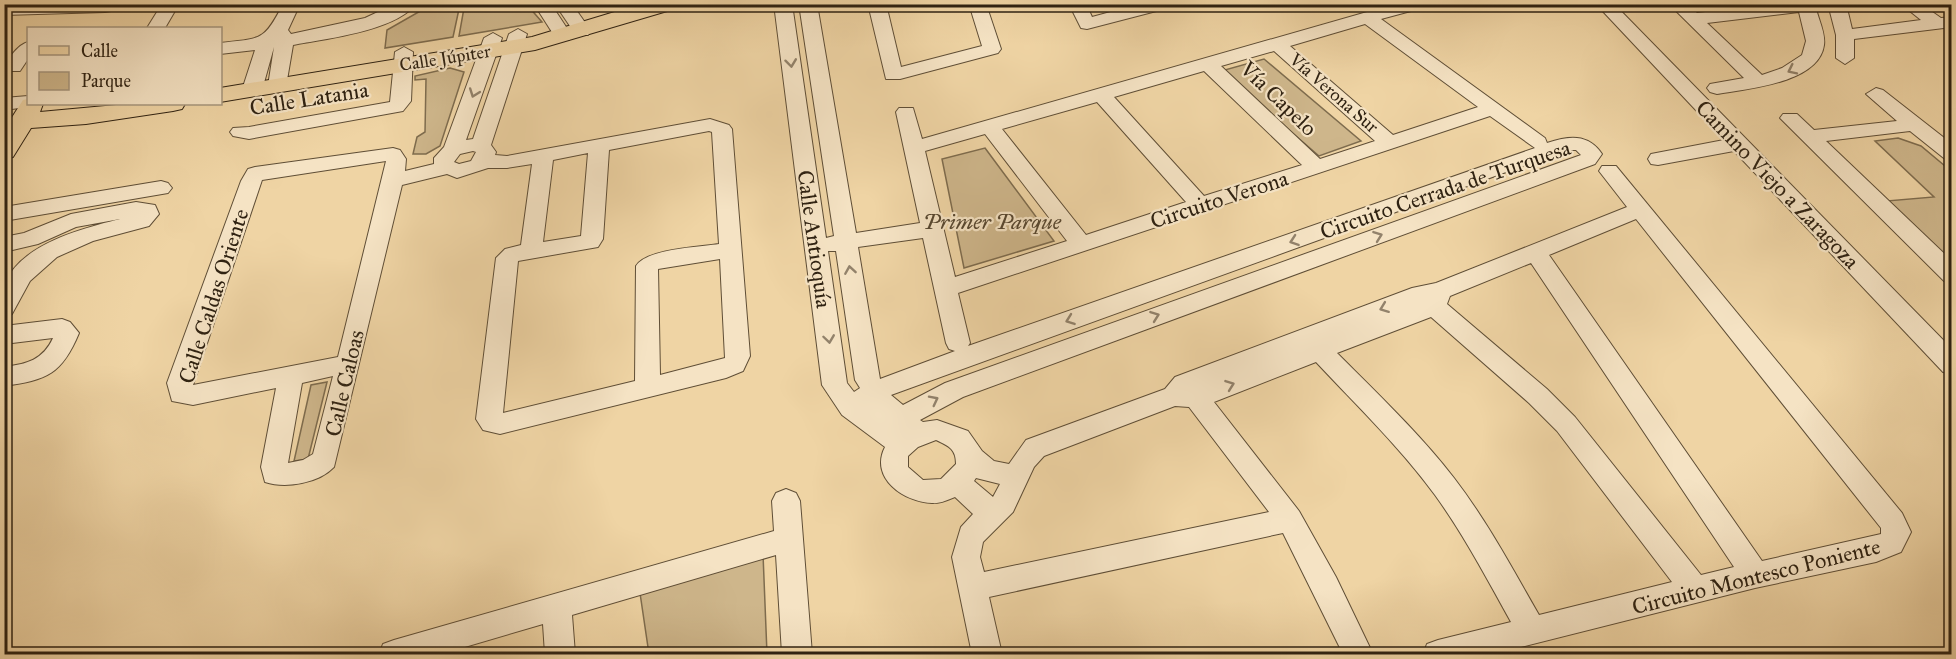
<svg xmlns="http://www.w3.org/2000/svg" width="1956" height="659" viewBox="0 0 1956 659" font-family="'IM FELL Great Primer',serif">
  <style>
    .green { fill: #ceb68b; stroke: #7e6c4e; stroke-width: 1.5 }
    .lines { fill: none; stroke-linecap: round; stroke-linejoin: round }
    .minor-casing { stroke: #5f4e36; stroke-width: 2 }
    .major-casing { stroke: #2f2212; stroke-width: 2 }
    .minor { fill: #f5e3c4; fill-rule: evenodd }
    .major { fill: #efd4a4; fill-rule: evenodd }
    .oneway { stroke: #92826b }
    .labels { text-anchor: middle; stroke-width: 4.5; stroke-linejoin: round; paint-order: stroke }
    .far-street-label { font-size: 18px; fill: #2f2212; stroke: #f5e3c4 }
    .street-label { font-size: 22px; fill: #2f2212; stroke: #f5e3c4 }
    .park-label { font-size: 22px; font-style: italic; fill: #574730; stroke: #f5e3c4 }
  </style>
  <rect width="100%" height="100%" fill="#efd4a4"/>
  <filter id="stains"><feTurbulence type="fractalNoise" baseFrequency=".00333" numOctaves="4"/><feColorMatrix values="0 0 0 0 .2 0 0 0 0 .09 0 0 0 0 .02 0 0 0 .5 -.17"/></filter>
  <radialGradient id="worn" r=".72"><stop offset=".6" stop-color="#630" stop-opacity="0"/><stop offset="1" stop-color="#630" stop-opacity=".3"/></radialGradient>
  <g class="green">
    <path d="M496,5l32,1 14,16 -83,14 5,-28z"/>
    <path d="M459,9l-6,28 -68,11 2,-18 35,-20z"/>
    <path d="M1264,59l97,82 -42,15 -98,-85z"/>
    <path d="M450,68l14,4 -24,74 -14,8h-13l4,-17 8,-5 1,-53 -11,1v-4z"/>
    <path d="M1898,138l23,8 30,25v89l-65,-59 48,-4 -59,-56z"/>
    <path d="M985,148l69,93 -90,27 -22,-109z"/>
    <path d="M327,382l-19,77 -14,2 17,-76z"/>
    <path d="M763,554l4,100h-118l-9,-61z"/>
  </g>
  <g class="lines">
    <defs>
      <g id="minor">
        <path d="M112,4l-1,7 -6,1 -101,3v-10z"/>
        <path d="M162,4h17l-14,24h-18z"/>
        <path d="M283,4h17l-12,26 3,4 74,-16 30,-14h21c-21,27 -91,35 -123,41l-7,41 -9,6 -9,-6 6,-39 -12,43 -3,4h-14l-3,-4 13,-40 -35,4v-11c41,-5 44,-1 63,-39z"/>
        <path d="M534,4h17l21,32 -3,4h-12z"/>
        <path d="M555,4h17l19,27 -3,4h-12z"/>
        <path d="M774,4h18l34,234 8,-2 -35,-232h18l39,229 64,-10 -24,-111 3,-4h14l9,31 473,-135h29l-2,4 -41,11 164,119 2,5c21,-7 41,-10 55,11l-7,10 -632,233 -43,23 3,2 14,-2 31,11 14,20 12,10 15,3 17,-24 139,-51 10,-12 237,-89 24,-5 191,-76 -28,-36 3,-5h14l286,347 9,19 -10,20 -25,10 -121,26 -262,66h-70l4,-10 11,-4 73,-18c-24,-43 -47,-87 -76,-127 -35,-48 -79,-90 -119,-133l-102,40 85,109 37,66 37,77h-30l-60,-121 -294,64 13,57h-30l-20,-97 9,-30 12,-13 -18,-17c-7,3 -16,7 -23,6 -28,-1 -63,-25 -47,-56l-43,-32 -20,-30zM1365,24l113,83 -85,28 -103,-89zM1274,51l101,90 -55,18 -99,-93zM1204,71l98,94 -98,31 -90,-99zM1097,102l89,100 -100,33 -84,-106zM1490,116l45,32 -567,198 2,-3 -12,-50zM985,134l82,107 -112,36 -30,-126zM1567,150h9l5,5 -636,228 -42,22 -12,-10zM1636,219l245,309v6l-119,27 -213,-306zM923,238l23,105 3,6 6,2 -75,28 -22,-132zM828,251h8l19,129 5,8 -6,4 -7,-9zM1531,263l203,304 -33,8 -126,-158 -28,-28 -100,-85 3,-8zM1431,317l98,86 28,28 115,151 -133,33c-27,-47 -52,-94 -85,-137 -35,-45 -77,-85 -117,-125zM1175,406l14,1 80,105 -285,60 -4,-15 3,-15 30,-30 21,-45 10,-11zM936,440c13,6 20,9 20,24l-15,15 -18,1 -15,-13v-11l10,-9zM976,478l24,6 -7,13 -19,-16z"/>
        <path d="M868,4h18l15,63 81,-21 -13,-42h17l15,45 -3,4 -98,26h-14z"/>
        <path d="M1069,4h17l6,13 48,-13h30l-2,4 -81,21 -6,-1z"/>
        <path d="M1596,4h18l338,345v25l-9,-2 -209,-221 -76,14 -7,-1 -3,-5 3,-5 73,-14z"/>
        <path d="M1669,4h19l9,9 76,-9h42c2,13 11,28 9,41 -5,38 -77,44 -107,49l-7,-2 -3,-4 3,-4 34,-6zM1799,12l7,29 -4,14 -20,13 -20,7 -55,-52z"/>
        <path d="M1828,4h18l6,25 69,-9 -20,-16h20l20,14 11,-1v10l-98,12v19l-9,6 -9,-6v-23z"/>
        <path d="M518,29l9,5 -36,111 5,7 -1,3 12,1 203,-37 19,6 3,4 18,227 -7,15 -17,7 -226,56 -17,-4 -7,-11 20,-161 9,-9 16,-4 11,-81 -25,4h-19l-31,10 -10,-4 -45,11 -68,282c-15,16 -48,22 -69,15l-4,-15 15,-79 -83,17 -21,-4 -5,-18 74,-202 7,-12 7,-2 138,-19 7,2 6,9 -1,12 29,-7v-6l10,-11 40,-109 9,-5 9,5 -36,102 7,-1 36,-105zM709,131l3,1 7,112c-20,3 -73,5 -83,22l-1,115 -132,32 15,-152 80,-14 5,-8 6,-89zM473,151l3,1 -5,9 -12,3 -5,-2 6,-8zM588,153l-7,83 -38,6 10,-82zM386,161l-48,196 -145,28 69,-205zM720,259l5,99 -65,17 -2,-106zM333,376l-20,78 -10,6 -15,3 14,-80z"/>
        <path d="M28,42v17l-8,12h-14c-3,-9 13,-27 22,-29z"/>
        <path d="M404,47l9,5 -2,49 -8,10 -154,28 -16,-3 -3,-4 3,-4 16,-1 141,-25 5,-50z"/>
        <path d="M1876,88l7,2 69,54v17l-7,-2 -35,-28 -84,10 126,120v22l-8,-2 -164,-163 3,-4h14l17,16 83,-9 -31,-27z"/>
        <path d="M28,96v8h9l-2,2 -31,4v-12z"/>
        <path d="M161,181l7,2 4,5 -4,5 -164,28v-14z"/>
        <path d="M136,202l19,3 4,9 -10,12 -56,15 -36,16 -27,24 -18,33 -8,2c0,-9 -2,-23 1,-32 15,-40 79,-56 115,-65l-44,8 -38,17 -34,8v-15l20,-4 47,-19z"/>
        <path d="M62,319l8,3 9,11c-17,41 -32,47 -75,53v-19c23,-3 39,-7 49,-29l-49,6v-18z"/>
        <path d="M786,489l10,4 4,8 12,153h-30l-6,-99 -204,60 3,39h-30l-2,-30 -102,30h-62l4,-10 11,-4 380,-109 -2,-30 4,-8z"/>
      </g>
      <g id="major">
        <path d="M641,4h35l-2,5 -139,41 -315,52v-14l312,-51z"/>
        <path d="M28,99v5h15l-3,8 87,-8h58l-3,5 -9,2 -87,13 -55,4 -18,29 -9,2v-29l19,-30z"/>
      </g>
    </defs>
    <use href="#minor" class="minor-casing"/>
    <use href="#major" class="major-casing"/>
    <use href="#minor" class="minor"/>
    <use href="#major" class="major"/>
  </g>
  <defs><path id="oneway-chevron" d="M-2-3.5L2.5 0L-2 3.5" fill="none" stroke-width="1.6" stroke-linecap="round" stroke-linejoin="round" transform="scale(1.5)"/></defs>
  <g class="oneway">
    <use href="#oneway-chevron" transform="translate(791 63) rotate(83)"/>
    <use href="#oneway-chevron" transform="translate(1792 70) rotate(154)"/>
    <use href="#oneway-chevron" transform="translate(474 93) rotate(110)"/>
    <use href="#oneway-chevron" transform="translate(1378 236) rotate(-20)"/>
    <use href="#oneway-chevron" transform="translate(1294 241) rotate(161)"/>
    <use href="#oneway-chevron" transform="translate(850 270) rotate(-99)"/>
    <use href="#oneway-chevron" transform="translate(1384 308) rotate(159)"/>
    <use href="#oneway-chevron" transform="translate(1155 316) rotate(-20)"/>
    <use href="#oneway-chevron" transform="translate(1070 320) rotate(160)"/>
    <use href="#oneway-chevron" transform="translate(829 339) rotate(82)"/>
    <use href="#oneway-chevron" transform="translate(1230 385) rotate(-20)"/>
    <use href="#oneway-chevron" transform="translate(934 400) rotate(-27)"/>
  </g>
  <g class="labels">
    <g class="far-street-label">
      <text transform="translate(445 58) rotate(-9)" y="6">Calle Júpiter</text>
      <text transform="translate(1334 93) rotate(41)" y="6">Vía Verona Sur</text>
    </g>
    <g class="street-label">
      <text transform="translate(309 98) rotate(-9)" y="8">Calle Latania</text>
      <text transform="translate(1279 98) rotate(44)" y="8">Vía Capelo</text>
      <text transform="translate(1778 184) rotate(46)" y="8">Camino Viejo a Zaragoza</text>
      <text transform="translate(1445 189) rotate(-19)" y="8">Circuito Cerrada de Turquesa</text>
      <text transform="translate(1219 199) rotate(-18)" y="8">Circuito Verona</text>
      <text transform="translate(815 239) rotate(82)" y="8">Calle Antioquía</text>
      <text transform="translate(213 296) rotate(-72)" y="8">Calle Caldas Oriente</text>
      <text transform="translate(344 383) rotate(-77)" y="8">Calle Caloas</text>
      <text transform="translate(1756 576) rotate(-14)" y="8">Circuito Montesco Poniente</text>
    </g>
    <g class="park-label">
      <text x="992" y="229">Primer Parque</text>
    </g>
  </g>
  <rect width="1956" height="659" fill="none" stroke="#efd4a4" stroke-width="24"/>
  <rect x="6" y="6" width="1944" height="647" fill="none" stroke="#2f2212" stroke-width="3"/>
  <rect x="12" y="12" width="1932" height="635" fill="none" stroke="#2f2212" stroke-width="1.5"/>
  <rect x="27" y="27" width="195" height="78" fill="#f5e3c4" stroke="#a6967d" stroke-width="1.5"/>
  <rect x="39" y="46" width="30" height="9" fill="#efd4a4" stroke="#a6967d" stroke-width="1.5"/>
  <text x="81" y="57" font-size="18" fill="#2f2212">Calle</text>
  <rect x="39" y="72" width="30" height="18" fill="#ceb68b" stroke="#a6967d" stroke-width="1.5"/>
  <text x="81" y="87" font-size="18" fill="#2f2212">Parque</text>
  <rect width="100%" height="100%" filter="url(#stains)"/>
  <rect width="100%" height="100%" fill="url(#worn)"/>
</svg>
